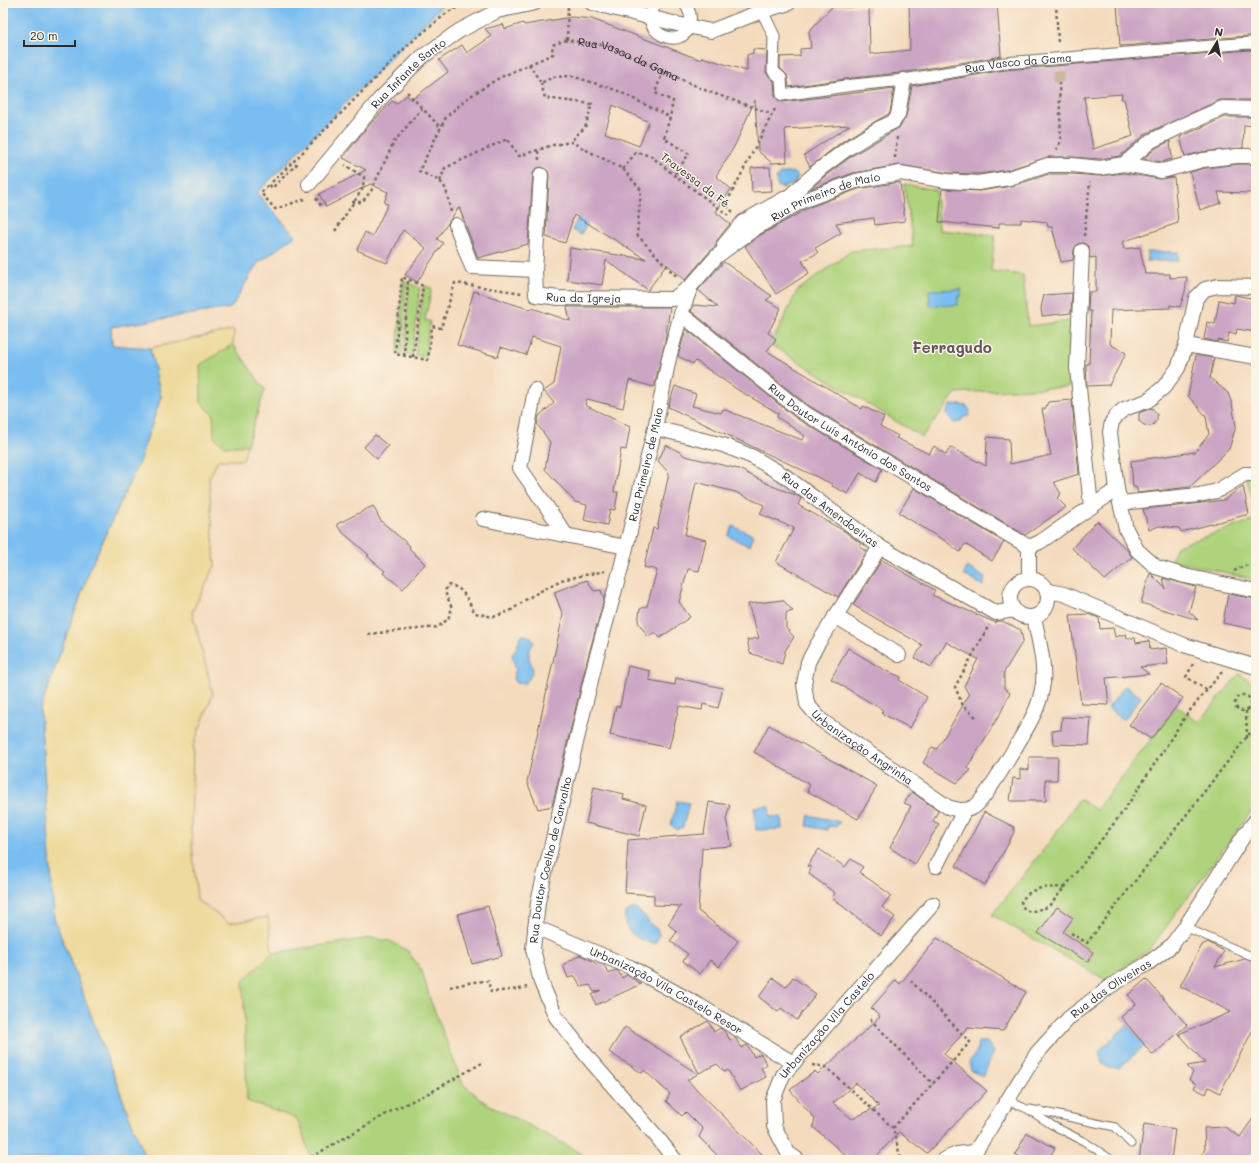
<svg xmlns="http://www.w3.org/2000/svg" width="1259" height="1163" viewBox="0 0 1259 1163" font-family="Mali,sans-serif">
  <style>
    .green { fill: #aed37c; stroke: #6c7f54 }
    .sand { fill: #eeda9e; stroke: #8c8264 }
    .water { fill: #7abef1; stroke: #52748e }
    .building { fill: #cca5c4; fill-rule: evenodd }
    .lines { fill: none; stroke-linecap: round; stroke-linejoin: round }
    .pedestrian-tunnel { stroke: #ccb8a1; stroke-width: 11; stroke-dasharray: 11 5.5; stroke-linecap: butt }
    .service-casing { stroke: #71695e; stroke-width: 9 }
    .pedestrian-casing { stroke: #71695e; stroke-width: 13 }
    .minor-casing { stroke: #71695e; stroke-width: 16 }
    .path { stroke: #71695e; stroke-width: 2.5; stroke-dasharray: 3 3; stroke-linecap: butt }
    .service { stroke: #fff; stroke-width: 7 }
    .pedestrian { stroke: #fff; stroke-width: 11 }
    .minor { stroke: #fff; stroke-width: 14 }
    .labels { text-anchor: middle; stroke-width: 3; stroke-linejoin: round; paint-order: stroke }
    .street-label { font-size: 11px; fill: #2b2b2b; stroke: #fcf5e5 }
    .district-label { font-size: 15px; font-weight: bold; fill: #635661; stroke: #fcf5e5 }
  </style>
  <rect width="100%" height="100%" fill="#fcf5e5"/>
  <filter id="ink" filterUnits="userSpaceOnUse"><feTurbulence type="fractalNoise" baseFrequency=".025" numOctaves="2"/><feDisplacementMap in="SourceGraphic" scale="8" xChannelSelector="R" yChannelSelector="G"/><feConvolveMatrix kernelMatrix="1 2 1 2 8 2 1 2 1" color-interpolation-filters="sRGB"/></filter>
  <filter id="wash" filterUnits="userSpaceOnUse"><feTurbulence type="fractalNoise" baseFrequency=".012" numOctaves="4" result="noise"/><feDisplacementMap in="SourceGraphic" scale="16" xChannelSelector="R" yChannelSelector="G"/><feGaussianBlur stdDeviation="0.9" result="paint"/><feColorMatrix in="noise" values="0 0 0 0 0 0 0 0 0 0 0 0 0 0 0 0 0 1.4 0 .05"/><feComposite in="paint" operator="in"/></filter>
  <g filter="url(#wash)">
    <rect width="100%" height="100%" fill="#f4dbbe"/>
    <g class="green">
      <path d="M904,184l32,6 3,40 56,5 -4,36 32,4 5,51 47,-6 -6,67 -113,6 -34,44 -151,-92 26,-54 54,-40 62,-5z"/>
      <path d="M403,279l3,2 -4,72h-5z"/>
      <path d="M409,283l11,5 -8,67 -7,-1z"/>
      <path d="M424,286l8,2 -7,32 5,1 -5,36 -10,-2z"/>
      <path d="M233,344l32,46 -18,55 -21,2 -13,-10v-23l-12,-11 -1,-38z"/>
      <path d="M1245,474h11v106l-85,-20 6,-14 77,-26 2,-11z"/>
      <path d="M1239,674l17,11v120l-107,145 -43,30 -114,-65 56,-71 31,-45 17,11 81,-104 21,16 4,-3z"/>
      <path d="M370,938l20,3 18,10 14,20 8,28 33,85 21,18 90,47 15,11h-277l-15,-41 -50,-18 -4,-120 29,-28z"/>
    </g>
    <path class="sand" d="M234,330l-1,14 -33,21 1,38 12,11 1,23 12,10 21,-2 -4,15h-25l-9,18 6,88 -23,46 21,82 -20,52 -2,85 6,69 32,23 39,-6 4,36 -29,28 4,120 50,18 15,41h-166l-92,-242 -14,-208 52,-146 47,-102 22,-65 -11,-49z"/>
    <g class="water">
      <path d="M3,3h445l-5,2 -186,188 38,43 -38,28 -26,44 -120,19 1,18 38,3 11,49 -22,65 -47,102 -52,146 14,208 92,242h-143z"/>
      <path d="M791,172l5,2 2,3 -4,7 -13,4 -4,-3 -1,-6 4,-5z"/>
      <path d="M581,212l9,5 -9,18 -9,-5z"/>
      <rect x="1147" y="252" width="31" height="9"/>
      <path d="M961,289v7l-3,1v8l-28,1 -1,-16z"/>
      <path d="M953,404l14,2 3,5 -1,5 -5,1 -4,5 -6,1 -7,-7c0,-6 1,-9 6,-12z"/>
      <path d="M733,526l20,9 -4,11 -21,-10z"/>
      <path d="M967,567l18,11 -2,8 -19,-11z"/>
      <path d="M525,635l5,2 4,5 -5,9v7l4,11 -4,10 -6,5 -7,-1 -3,-4 1,-6 2,-3 -4,-15 5,-8 3,-11z"/>
      <path d="M1125,686l16,11 -17,23 -16,-12z"/>
      <path d="M677,801l12,2 -6,24 -6,3 -6,-5z"/>
      <path d="M769,806l1,11h11l1,12 -26,1 -2,-23z"/>
      <path d="M809,815l31,7 -4,5 -8,-1 -1,4 -20,-4z"/>
      <path d="M634,908l10,7 6,9 7,5 2,6 -4,8c-10,1 -28,-9 -30,-20 0,-3 0,-7 0,-10z"/>
      <path d="M1127,1025l18,20 -26,23h-10l-7,-6 -3,-11z"/>
      <path d="M978,1042h9l7,10 -11,24 -12,-5 -2,-9 7,-9z"/>
    </g>
    <g id="blocks">
      <g class="building">
        <path d="M909,3h22v1l66,-1 4,53 -94,16h-6l-2,1 -46,5 -64,9 -2,-12 -7,-7v-11l20,-1v-7l11,-1 -2,-17 23,-24h37l1,47 40,-4z"/>
        <path d="M1117,3h139v34l-8,-1 -128,10z"/>
        <path d="M572,17l20,2 109,41 1,-3 45,14v-16l6,-2v-4l14,1 -1,23 8,8 1,15 4,5 4,1 111,-14 -4,24 -3,3 -11,6 -33,20 -33,26 -6,-12 46,-30 -65,4 2,33 -15,1 -14,-12 -3,-51 -20,45 -19,31 15,13 -15,23 14,12 -13,16 -1,6 -5,4 -26,30 -18,-16 -19,26 -42,-30 -4,25 -35,-5 3,-32 76,11 -72,-44 -9,28 -19,-6 3,-62 -1,-4 -6,-4 -5,1 -3,3 -1,3 -5,70 -50,14 -19,-51 -22,32 6,4 -26,39 -12,-7 21,-27 -23,-18 -16,33 -30,-13 8,-18 7,5 16,-33 -4,-1 4,-11 -18,-8 -44,23 -7,-13 47,-24 -23,-12 20,-26 29,-31 4,3 11,-9 4,5 37,-28 -9,-12 23,-15 5,8 25,-17 -7,-7 18,-5 2,5 18,-6 1,2zM613,105l36,17 -10,24 -34,-13z"/>
        <path d="M1249,50l7,1v49h-36l-73,33 -27,23 -20,3 -27,-2h-25l-41,13 -29,4 -30,-1 -49,-8 -46,8 -42,16 14,-13 28,-21 47,-28 6,-11 6,-30 93,-16zM1122,94l-1,5h3l9,37 -40,13 -9,-52z"/>
        <path d="M1225,117h31v9l-12,-1 -1,23 -41,4 -17,4 -5,-19z"/>
        <path d="M1170,141l2,18 -10,3 -19,-3 13,-11z"/>
        <path d="M1238,164h18v24l-4,1v4l-34,-1 3,11 -21,7 -10,-38 15,-4z"/>
        <path d="M770,167l2,24 -20,1 -1,-24z"/>
        <path d="M1124,173l36,6 14,-2 4,46 -56,19 2,7 16,-2 5,27h25v4l17,-1 -2,15 -5,15 -10,-2v3l-59,2 -1,34 16,9 -17,32 -22,1 -1,-22h3l2,-53h-3l1,-19h7v-35l-6,1 -1,-11 -6,-4 -5,1 -4,6 -1,10 -12,2 -9,-35h-4l-1,-5 -26,-3v4h-22v5l-60,-6 3,-33 37,2 33,-5 37,-12h23l27,2z"/>
        <path d="M900,182l5,39 -30,4 -1,-7 -38,5 5,10 -26,15 3,5 -16,8 7,12 -33,21 -31,-48 14,-10 51,-29 48,-18z"/>
        <path d="M724,262l48,34 -6,4 15,8 -13,25 8,6 -9,12 95,58 1,-3 21,11 -4,9 18,10 -2,2 33,16 5,-8 12,9 4,-8 36,19 1,-29 22,2 1,25 41,-9 -9,-46h3l3,-7 24,-2 2,22 -1,6 3,13 3,33 -25,8 7,12 -4,4 9,9 -41,28 -219,-131 -115,-93 3,-6 24,2 -20,-17z"/>
        <path d="M474,291l57,19 1,-2 38,13 -3,-14h103l-5,35 -11,45 -25,-7 -6,28 -36,-9 -2,6 45,22 -4,23 -5,-1 -7,43h4l-3,18 -5,-1 -3,16 -23,-5 3,-15 -12,-3 -30,-33 5,-27 -13,-18 2,-8 15,-13 -10,-12 10,-7 7,-38 -29,-9 -6,18 -25,-8 -3,10 -41,-12z"/>
        <path d="M1072,293l-1,20 -29,3 -1,-8 3,-13z"/>
        <path d="M1235,295l20,4 -3,18h4v15l-19,-3 -1,5 -7,-1 -2,9 -9,-2 -1,2 -13,-3 3,-17 8,2 4,-24 15,3z"/>
        <path d="M686,329l110,89 86,51 -6,13 -16,-9 -12,21 -16,-8v-2l-164,-77 7,-21 21,8 -4,12 29,7 2,-4 79,31 3,-4 -28,-19 1,-4 -40,-23 -42,-29 -3,3 -15,-8z"/>
        <path d="M1196,355l18,3 -4,20 18,15 4,11 4,22 -7,23 -39,38 -52,6 -2,-6h-3l-2,-26 64,-9 14,-18 -3,-18 -18,-20z"/>
        <path d="M1152,408l5,6v6l-4,5 -3,1 -6,-1 -5,-4v-8z"/>
        <path d="M375,435l13,11 -11,13 -13,-12z"/>
        <path d="M666,445l14,7 5,4 54,13 33,17 26,10 3,2 -3,7 46,26 16,12v4l7,4 -29,46 -62,-35 18,-34 -34,-14 4,-9 -29,-13 -39,-10 -11,53 21,5 -7,31 -11,-2 -9,33 11,15 -30,21 -5,-6 -7,5 -10,-15 2,-13 7,-3 10,-36 -13,-3 9,-39 4,1 12,-56 -11,-12z"/>
        <path d="M1243,486l6,28 -68,18 -2,-4 -20,-2 -10,4 -6,-21 28,-3 -1,1 54,-7z"/>
        <path d="M914,488l90,54 -12,19 -27,-17 -5,8 -15,-11 -46,-28z"/>
        <path d="M373,506l8,15 29,25 -1,2 16,16 -22,25 -20,-16 2,-2 -18,-15 2,-1 -29,-25 -3,-6z"/>
        <path d="M1097,521l31,30 4,6 -27,23 -33,-32z"/>
        <path d="M882,560l53,30 -3,5 64,28 1,-2h5l19,9 2,11 -19,31v16l6,5 -10,21 -33,54 4,2 -14,13 -34,-20 9,-16 5,2 32,-54 -5,-9 14,-27 -32,-17 -15,25 -16,-9 7,-13 -69,-40z"/>
        <path d="M1150,573l16,16 -3,-11 33,9 -7,24 9,9 -57,-17z"/>
        <path d="M587,580l7,11 7,-1 3,9 -16,58 -36,149 -14,3 -11,-27 36,-167 -9,-23z"/>
        <path d="M1228,594l28,5v31l-33,-7z"/>
        <path d="M783,600l10,11 -7,2v15l8,9 -9,14 -3,13 -32,-11 -3,-13 12,-2 -11,-34z"/>
        <path d="M1088,614l11,4 1,11 13,-1 2,9 11,-3 1,4h8l1,5 13,-2 1,9 16,-2 2,16 -28,3 9,7 -43,4 3,27 -28,-1 -11,-89z"/>
        <path d="M848,648l36,22 17,7 -2,3 28,17 -17,31 -29,-15 2,-3 -52,-31z"/>
        <path d="M628,666l22,5 -1,9 26,5 1,-7 47,10 -5,20 -15,-4 -1,6 -23,-4 -10,42 -59,-13 6,-29 4,1z"/>
        <path d="M1161,683l22,15 -32,41 -22,-14z"/>
        <path d="M1062,717l29,1 -2,27 -36,-1 -1,-13 9,-1z"/>
        <path d="M769,725l108,61 -19,33 -51,-28 3,-6 -56,-33z"/>
        <path d="M1029,757h29l-1,23h-12l1,21h-36l3,-23 7,1v-10l9,1z"/>
        <path d="M594,787l30,7 -1,5 23,6 -7,31 -53,-13z"/>
        <path d="M912,792l26,19 -5,10 6,3 -24,40 -25,-16 21,-42 -7,-3z"/>
        <path d="M709,802l21,3 -4,14 6,27 -30,2 -4,63 40,30 -19,26 -9,-7 -10,14 -17,-13 5,-7 -18,-13 7,-9 -9,-8 13,-18 -27,-1v-10l-29,-2 3,-53 76,-6z"/>
        <path d="M984,812l30,15v5l-6,12 -23,41 -29,-19z"/>
        <path d="M819,849l26,18 6,-8 12,8 -4,5 32,23 -9,12 13,10 -14,19 -49,-38 3,-5 -26,-19 2,-7 -4,-1z"/>
        <path d="M488,906l14,50 -30,8 -14,-50z"/>
        <path d="M1057,907l16,11 -10,14 30,20 -5,10 -50,-29z"/>
        <path d="M937,938l89,54 -23,39 -35,-3 -24,26 43,37 -60,62 -28,-21 -26,28h-22l-38,-33 2,-8 -25,-29 25,-19 3,3 62,-57 -9,-9 25,-28 4,4zM856,1083l23,23 -27,13 -19,-16z"/>
        <path d="M1208,942l16,9 -9,16 30,-8 11,4v61l-36,69 -11,-6 -3,7 -12,-6 2,-4 -7,-4 4,-8 -6,-6 18,-3 -26,-29 52,-22 -51,-26 22,-41z"/>
        <path d="M580,955l13,6 3,3 2,-1 6,2 5,9 6,-4 3,1 4,7 5,-3 14,9 -45,21 -4,-10 9,-5 -7,2 -4,-7 -9,2 -6,-11 -7,2 -5,-13z"/>
        <path d="M793,977l23,17 -19,26 -16,-12 -3,4 -19,-15 14,-19 13,9z"/>
        <path d="M1146,979l41,46 -34,30 -32,-38 15,-13 -8,-9z"/>
        <path d="M708,1021l6,11 6,-4 5,4 5,8 5,-3 6,11 6,-3 7,12 7,-3 6,11 -6,3 5,9 -26,14 -12,-21 -3,2 -8,-8 -18,9 -19,-36z"/>
        <path d="M625,1027l73,47 -11,6 81,80h-46l-23,-23 4,-8 -17,-17 -4,4 -16,-15 4,-7 -26,-24 -2,3 -33,-21z"/>
        <path d="M1256,1114v46h-58l7,-11 -1,-21 21,-1 15,10z"/>
        <path d="M1144,1124l31,5 -4,31h-32z"/>
        <path d="M1027,1133l28,15 -7,12h-22l-11,-6z"/>
      </g>
    </g>
  </g>
  <g filter="url(#ink)">
    <use href="#blocks" fill-opacity="0" stroke="#71695e" stroke-width="1"/>
    <g class="lines">
      <path class="pedestrian-tunnel" d="M1059,71v11"/>
      <defs>
        <g id="service">
          <path d="M1185,927l71,31"/>
          <path d="M1007,1100l20,9 25,16 33,17 24,16 1,2"/>
          <path d="M1030,1109l85,18 16,17"/>
        </g>
        <g id="pedestrian">
          <path d="M658,3c-27,27 27,52 32,20 2,-8 -1,-14 -6,-20"/>
          <path id="s2" d="M762,11l12,25 -1,35 8,7 1,17 72,-10 50,-5 100,-17 245,-20 7,1"/>
        </g>
        <g id="minor">
          <path d="M592,3l85,21 34,7 51,-20 27,-8"/>
          <path d="M1124,164l38,7 41,-11 34,-4h19"/>
          <path id="s3" d="M309,184l70,-84 43,-43 37,-26 38,-20 38,-8"/>
          <path id="s4" d="M456,225l16,42 63,3 1,25 23,3 114,1 18,-13"/>
          <path d="M724,245l19,-23 48,-27 29,-26 28,-21 32,-20 13,-6 5,-7 6,-35"/>
          <path d="M535,270l6,-95"/>
          <path d="M1256,287l-38,-1 -13,3 -9,9 -10,47 -8,23 -14,19 -17,14 -23,8 -7,6 -5,7 -2,10 7,57 9,40 11,21 19,17 29,9 71,15"/>
          <path id="s5" d="M681,314l120,97 228,136"/>
          <path d="M1186,345l70,12"/>
          <path d="M535,390l-15,78 46,67"/>
          <path id="s6" d="M655,428l68,17 30,12 32,19 95,71 116,66 18,-3"/>
          <path d="M1120,503l79,-8 18,-4 28,-17h11"/>
          <path d="M1091,507l26,-18"/>
          <path d="M483,519l143,28"/>
          <path id="s7" d="M880,547l-63,98 -9,17 -4,22 3,20 14,16 127,87c11,3 16,5 26,0 11,-6 58,-86 63,-100 3,-7 5,-17 6,-24 2,-22 -5,-45 -9,-66"/>
          <path d="M1029,547l11,-5 51,-35 -14,-139 5,-117"/>
          <path d="M1029,547v31"/>
          <circle cx="1029" cy="598" r="19"/>
          <path d="M1048,591l16,3 120,51 72,22"/>
          <path d="M835,616l64,39"/>
          <path d="M936,866l28,-55"/>
          <path id="s8" d="M535,927l95,40 70,39 93,57"/>
          <path id="s9" d="M675,1160l-18,-23 -67,-77 -34,-43 -15,-35 -8,-33 5,-47 58,-243 25,-91 34,-140 14,-70 12,-44 10,-28 26,-30 37,-27 48,-28 54,-20 44,-8 47,8 31,2 31,-5 39,-13h24l28,3 24,-4 27,-23 31,-15 41,-18 33,1"/>
          <path id="s10" d="M798,1160l-10,-7 -14,-27 -1,-26 10,-25 150,-171"/>
          <path d="M943,1160l14,-6 17,-2"/>
          <path id="s11" d="M970,1160l67,-107 32,-35 40,-31 38,-23 24,-18 14,-19 60,-93 11,-14"/>
        </g>
      </defs>
      <use href="#service" class="service-casing"/>
      <use href="#pedestrian" class="pedestrian-casing"/>
      <use href="#minor" class="minor-casing"/>
      <g class="path">
        <path d="M1056,3l2,41"/>
        <path d="M567,40l1,-37"/>
        <path d="M529,64l12,19 12,-6 19,-1 44,14 54,27"/>
        <path d="M663,71l-8,22 18,8 -3,16 -6,21 25,16 -15,21"/>
        <path d="M541,83l4,15 47,6 -7,24 -8,6 -6,8"/>
        <path d="M407,92l15,16"/>
        <path d="M1056,150l5,-9 -2,-59"/>
        <path d="M538,151l1,9"/>
        <path d="M895,158l2,-21"/>
        <path d="M623,169l13,-17 15,4 23,19 54,40"/>
        <path d="M440,181l5,-13 62,-29 12,17 34,-11 18,-3 52,27 18,21 -4,45 36,38 5,4"/>
        <path d="M272,182l22,-21"/>
        <path d="M316,198l6,9"/>
        <path d="M305,199l-30,10 -14,-16 8,-9 3,4 25,-24 -3,-3 114,-116 40,-33 19,-9"/>
        <path d="M352,202h10l9,-11 23,-49 28,-34 18,19"/>
        <path id="s1" d="M451,212l-5,-23 -6,-8 -21,-10 27,-54 23,-20 30,-19 54,-24 -1,-9 15,-5 42,6 98,45 65,23"/>
        <path d="M733,212l-6,-6 1,-6 48,-93"/>
        <path d="M335,231l28,-43 1,-11 -19,-12"/>
        <path d="M1084,236l6,-54"/>
        <path d="M404,356l4,-76"/>
        <path d="M413,357l10,-71 -21,-9 -7,77 33,6 4,-34 9,2 14,-45 67,10"/>
        <path d="M1234,571l10,-5 12,-2"/>
        <path d="M368,634l70,-7 10,-8 4,-11 -7,-16 2,-7c17,1 20,15 28,28l18,4 17,-6 18,-13 33,-18 44,-9"/>
        <path d="M1193,664l-7,13 21,13 15,-18"/>
        <circle cx="1243" cy="703" r="8"/>
        <path d="M1250,707l6,-1"/>
        <path d="M1246,711l1,26 9,-2"/>
        <path d="M976,717l-13,-11 -8,-19 34,-62"/>
        <path d="M1065,887c-18,1 -34,-2 -44,15l3,7 6,3 18,-5 17,-20 60,-78 62,-95 20,-24"/>
        <path d="M1071,933l16,10 169,-218"/>
        <path d="M450,987l23,-5 15,-1 3,11 29,-3 7,-2"/>
        <path d="M870,1019l63,65"/>
        <path d="M812,1065l14,2 67,61 8,32"/>
        <path d="M893,1128l77,-86 -60,-62"/>
        <path d="M306,1160l89,-51 38,-18 49,-28"/>
      </g>
      <use href="#service" class="service"/>
      <use href="#pedestrian" class="pedestrian"/>
      <use href="#minor" class="minor"/>
    </g>
  </g>
  <g class="labels">
    <g class="street-label">
      <text dy="4" stroke="none"><textPath href="#s1" startOffset="332">Rua Vasco da Gama</textPath></text>
      <text dy="4" stroke="none"><textPath href="#s2" startOffset="329">Rua Vasco da Gama</textPath></text>
      <text dy="4" stroke="none"><textPath href="#s3" startOffset="149">Rua Infante Santo</textPath></text>
      <text transform="translate(695 180) rotate(37)" y="4">Travessa da Fé</text>
      <text dy="4" stroke="none"><textPath href="#s9" startOffset="1105">Rua Primeiro de Maio</textPath></text>
      <text dy="4" stroke="none"><textPath href="#s4" startOffset="181">Rua da Igreja</textPath></text>
      <text dy="4" stroke="none"><textPath href="#s5" startOffset="210">Rua Doutor Luís António dos Santos</textPath></text>
      <text dy="4" stroke="none"><textPath href="#s9" startOffset="756">Rua Primeiro de Maio</textPath></text>
      <text dy="4" stroke="none"><textPath href="#s6" startOffset="196">Rua das Amendoeiras</textPath></text>
      <text dy="4" stroke="none"><textPath href="#s7" startOffset="249">Urbanização Angrinha</textPath></text>
      <text dy="4" stroke="none"><textPath href="#s9" startOffset="349">Rua Doutor Coelho de Carvalho</textPath></text>
      <text dy="4" stroke="none"><textPath href="#s11" startOffset="225">Rua das Oliveiras</textPath></text>
      <text dy="4" stroke="none"><textPath href="#s8" startOffset="146">Urbanização Vila Castelo Resor</textPath></text>
      <text dy="4" stroke="none"><textPath href="#s10" startOffset="162">Urbanização Vila Castelo</textPath></text>
    </g>
    <g class="district-label">
      <text x="952" y="353">Ferragudo</text>
    </g>
  </g>
  <rect width="1259" height="1163" fill="none" stroke="#fcf5e5" stroke-width="16"/>
  <g transform="translate(1217 42) rotate(10)" stroke="#fcf5e5" stroke-width="3" paint-order="stroke">
  <path d="M0-3L7 15L0 10L-7 15Z" fill="#2b2b2b"/>
  <text y="-6" font-size="11" font-weight="bold" text-anchor="middle" fill="#2b2b2b">N</text>
  </g>
  <path d="M24 40v6h51v-6" fill="none" stroke="#2b2b2b" stroke-width="2"/>
  <text x="30" y="40" font-size="12" fill="#2b2b2b" stroke="#fcf5e5" stroke-width="3" paint-order="stroke">20 m</text>
</svg>
